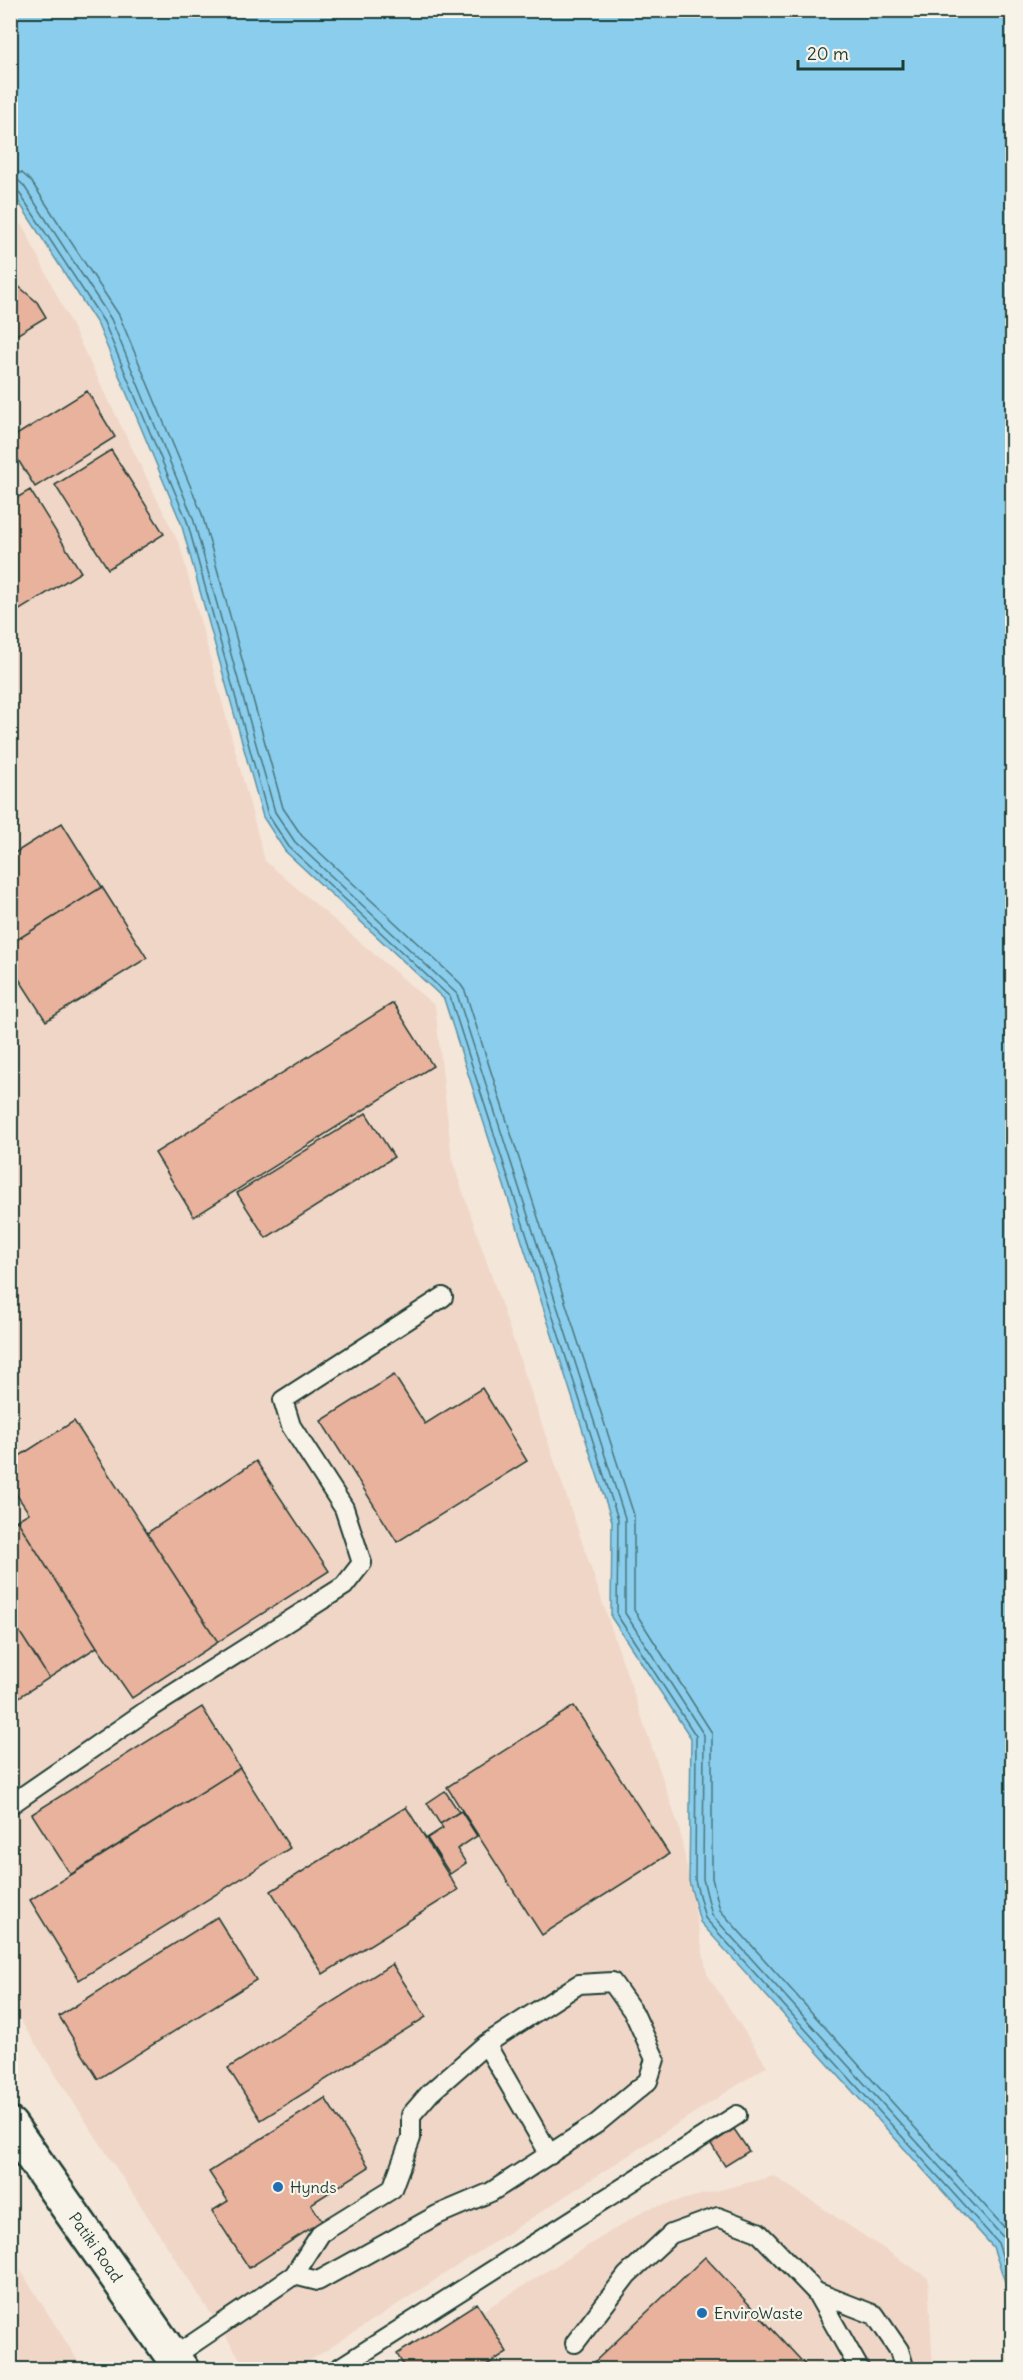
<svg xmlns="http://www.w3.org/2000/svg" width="1023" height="2380" font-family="Delius,sans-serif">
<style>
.built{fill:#f0d6c7}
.water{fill:#8bcdec;stroke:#6093a2;stroke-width:1.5}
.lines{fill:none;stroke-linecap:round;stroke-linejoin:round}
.shore{stroke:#4a777e;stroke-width:1.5}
.building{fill:#e8b29d;stroke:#1f3d34;stroke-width:1.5}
.service-casing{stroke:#1f3d34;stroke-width:22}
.secondary-casing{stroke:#1f3d34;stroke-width:38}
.service{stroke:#f7f3e8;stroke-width:18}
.secondary{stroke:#f7f3e8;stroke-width:33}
.poi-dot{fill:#1f6fb2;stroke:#f7f3e8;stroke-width:2}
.labels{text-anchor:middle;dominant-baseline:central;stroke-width:4.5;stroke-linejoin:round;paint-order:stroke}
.poi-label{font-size:16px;fill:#1f3d34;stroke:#f7f3e8;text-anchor:start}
.street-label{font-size:16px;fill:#1f3d34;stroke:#f7f3e8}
</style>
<rect width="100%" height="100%" fill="#f4e6d9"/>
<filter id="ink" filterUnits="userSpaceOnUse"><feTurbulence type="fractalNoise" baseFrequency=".0167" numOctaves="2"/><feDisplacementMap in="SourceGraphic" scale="12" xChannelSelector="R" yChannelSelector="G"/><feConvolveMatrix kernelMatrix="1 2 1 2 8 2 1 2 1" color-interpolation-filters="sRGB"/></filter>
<g filter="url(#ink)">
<path class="built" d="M10 218 23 226 180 546 265 861 435 1006 452 1160 679 1827 707 1974 767 2066 297 2369H251L241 2360 11 2006Z
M774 2176 928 2278 933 2369 388 2370 647 2209Z
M10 2255H11L83 2369H11Z"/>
<path class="water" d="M11 10 1012 11V2302L993 2247 700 1922 689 1881 691 1738 611 1617 612 1521 444 999 285 851 263 817 181 523 98 325 11 190Z"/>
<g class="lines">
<path class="shore" d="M10 171 22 173 31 181 119 315 202 514 283 808 302 836 459 982 465 991 634 1515V1610L712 1733V1878L720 1910 1012 2236
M10 180 19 181 24 186 111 319 193 518 275 812 295 842 457 994 625 1518V1613L704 1735 703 1879 712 1915 1003 2237 1012 2261
M10 188 18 191 104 322 187 521 268 815 289 847 450 997 618 1519 617 1615 696 1736 695 1880 705 1918 998 2243 1012 2284"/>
</g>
<path class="building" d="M10 279 37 302 46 317 10 339Z
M87 391 115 437 35 487 10 447V439Z
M111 450 164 534 108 569 55 485Z
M30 490 81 572 10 616V502Z
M62 823 102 887 10 944V856Z
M102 887 147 958 46 1021 10 965V944Z
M393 1003 433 1066 194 1217 155 1153Z
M366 1113 394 1157 266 1238 237 1193Z
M394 1375 425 1424 482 1388 527 1461 397 1542 321 1421Z
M74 1421 218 1642 132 1698 97 1647 17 1520 29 1513 10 1485V1462Z
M256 1461 329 1571 218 1642 147 1533Z
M17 1520 97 1647 49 1678 10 1617V1524Z
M10 1617 49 1678 10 1703Z
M574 1706 669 1854 542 1935 447 1787Z
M202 1707 240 1768 71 1875 32 1814Z
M240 1768 290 1848 79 1980 30 1900Z
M445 1791 459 1812 440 1824 427 1803Z
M406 1807 458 1890 323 1974 271 1891Z
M461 1811 477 1836 457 1849 466 1863 450 1874 427 1838 443 1828 440 1824Z
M217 1917 256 1980 98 2079 59 2016Z
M392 1964 426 2017 261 2120 228 2068Z
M325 2098 369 2167 311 2204 322 2221 249 2268 212 2211 228 2201 209 2172Z
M734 2129 749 2151 725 2166 711 2144Z
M705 2257 810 2370H586Z
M477 2303 507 2352 479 2370H406L397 2354Z"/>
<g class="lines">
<defs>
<path id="service" d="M10 1805 146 1711 344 1586 362 1563 344 1508 291 1426 283 1400 443 1297
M486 2044 550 2155
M816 2292 875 2315 899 2350 905 2370
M575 2343 627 2275 671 2234 718 2217 758 2232 816 2292 860 2370
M173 2357 294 2275 321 2233 392 2189 411 2138V2115L430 2093 486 2044 579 1984 612 1982 634 2013 655 2059 648 2081 596 2124 491 2192 437 2215 318 2281 294 2275
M336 2370 737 2115"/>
<path id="secondary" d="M10 2125 182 2370"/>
</defs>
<use href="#service" class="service-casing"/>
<use href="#secondary" class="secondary-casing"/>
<use href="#service" class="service"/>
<use href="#secondary" class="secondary"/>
</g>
</g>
<g class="poi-dot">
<circle cx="278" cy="2187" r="6"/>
<circle cx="702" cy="2313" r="6"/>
</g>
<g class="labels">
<g class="poi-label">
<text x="290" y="2187">Hynds</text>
<text x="714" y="2313">EnviroWaste</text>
</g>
<g class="street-label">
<text transform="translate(96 2247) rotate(55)">Patiki Road</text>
</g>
</g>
<rect width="1023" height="2380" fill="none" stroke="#f7f3e8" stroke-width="36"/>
<rect x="18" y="18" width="987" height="2344" fill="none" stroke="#1f3d34" stroke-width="2" filter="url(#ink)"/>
<path d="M798 60v9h105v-9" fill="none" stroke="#1f3d34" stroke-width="3"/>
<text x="807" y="60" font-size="18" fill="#1f3d34" stroke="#f7f3e8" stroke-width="4.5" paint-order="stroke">20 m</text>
</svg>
